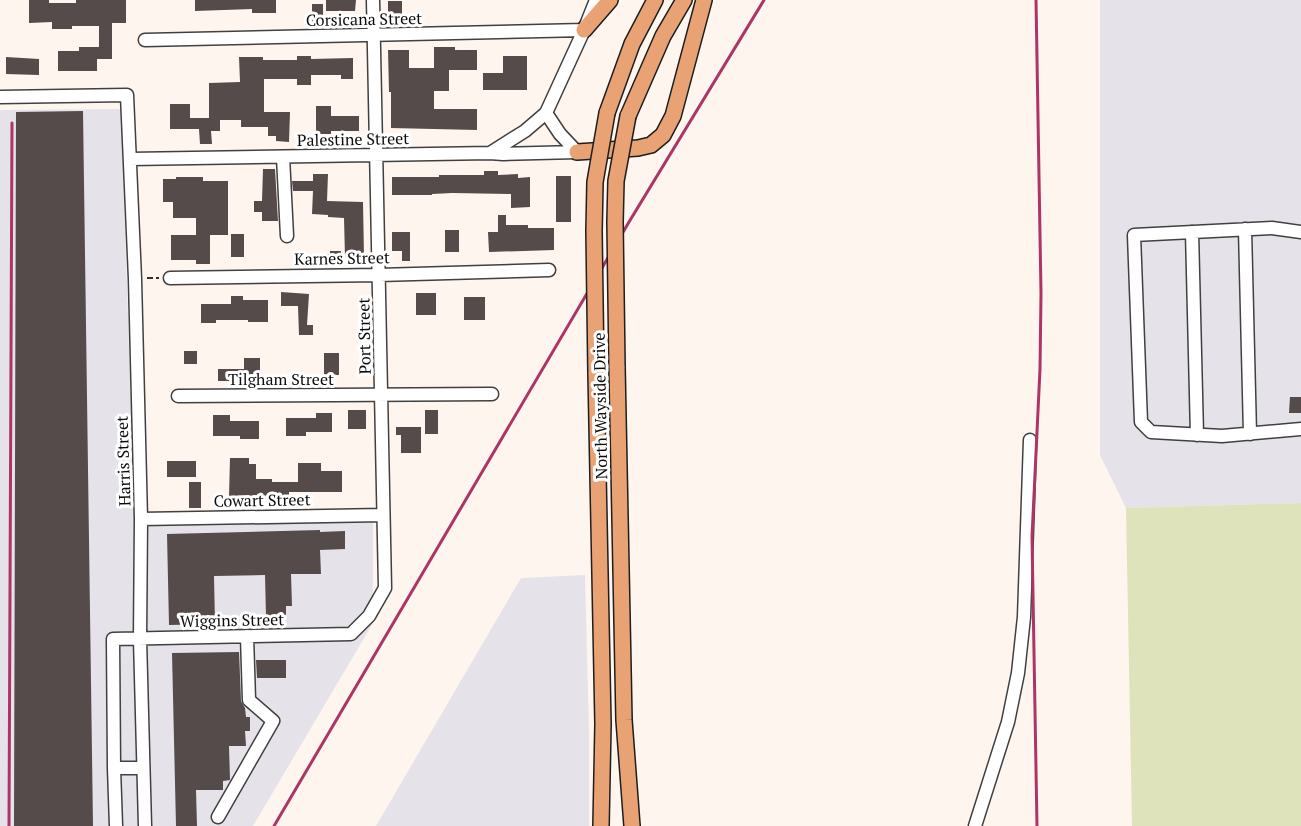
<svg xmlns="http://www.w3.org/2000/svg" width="1301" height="826" font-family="'PT Serif',serif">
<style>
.industrial{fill:#e6e2ea}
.green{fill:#dee3bc}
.building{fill:#544b4a}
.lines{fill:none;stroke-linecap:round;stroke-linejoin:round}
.minor-casing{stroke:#404040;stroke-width:15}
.major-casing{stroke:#1e1e1e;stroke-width:18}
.path{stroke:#2f2f2f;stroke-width:2;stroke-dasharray:6 3;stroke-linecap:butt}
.minor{stroke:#fff;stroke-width:12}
.major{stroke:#e8a273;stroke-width:15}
.rail{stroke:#ac3565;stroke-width:3}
.major-bridge-casing{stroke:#1e1e1e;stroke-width:18;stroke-linecap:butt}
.major-bridge{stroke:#e8a273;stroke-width:15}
.labels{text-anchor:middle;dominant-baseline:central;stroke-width:6;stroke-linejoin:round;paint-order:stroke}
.street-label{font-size:16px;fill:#0d0d0d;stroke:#fff}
</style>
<rect width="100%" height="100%" fill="#fdf5ee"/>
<path class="industrial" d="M1100 0H1301V503L1126 508 1100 455Z
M121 109 135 525 373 522V623L253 826H0V110Z
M585 575 589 735V826H376L521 578Z"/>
<path class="green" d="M1301 503V826H1132L1126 508Z"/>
<path class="building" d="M29 0H49V3H76V0H126V23H112V59H97V71H58V51H79V47H99V26H72V29H52V22L29 23Z
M195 0H276V13H252V9L195 11Z
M326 0H356L355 11H326Z
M388 1H402V14H388Z
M312 4H323V22H312Z
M434 47H455V50H477V70H449V91H434V109H477V130L391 128V92H389L388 50H409V68H434Z
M297 56H311V59L353 58V79H341V75H311V85H297V79H264V112H290L289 142 276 141V136H268V127H241V120H220V131H211L212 144H200L199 129H170V104H190V118H209V83L240 82 239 57H263V60H297Z
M503 56H527V90H483V73H503Z
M6 57 39 59V75L6 74Z
M316 106H331V116H359V131H331V134H316Z
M83 111 93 826H14L16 112Z
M263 169H275L278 221H262V212H254V201H262Z
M484 171H498V175L518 174V178L530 177V207L511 208V194L452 193 432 194V195H392V177H439V175H484Z
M313 174H328L327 201 363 202 364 257H345L344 218 328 217V215L312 214 313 191H293L292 181H313Z
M556 176H571V222H556Z
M176 177H203V181H228V235H210V264H196V260H171V235H196V218H173V202H163V179H176Z
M498 215H506V225H528V228H554V250L489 252 488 232H498Z
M445 230H459V252H445Z
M392 232H410V261H402V251H392Z
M231 234H244V257H231Z
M330 251H341V263H317V265H304V254H330Z
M281 292 309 294 307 325H313V335H299L298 306H281Z
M416 293H436V315H416Z
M231 296H243V300H268V322H248V320H216V323H201V304H231Z
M464 297H485V320H464Z
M184 351H197V364H184Z
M324 353H339V375H324Z
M244 358H260V377H231V381H218V369H244Z
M1290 397H1301V413H1289Z
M348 410H366V429H348Z
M425 410H438V434H425Z
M316 413H332V432H306V436H286V418H316Z
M213 415H230V421H259V439H240V436H213Z
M396 427H421V453H401V435H396Z
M230 458H249V464H256V479H272V482H298V463H321V471H342V492H289V500H275V498L258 497H229Z
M167 461H196V477H167Z
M189 482H201V508H189Z
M320 530V532L345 531V549L320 550 321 574H291L292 606H286V615L266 616 265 575 214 576 215 624 169 625 167 534Z
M239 652 241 701 245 708 246 717H250V731H245L246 746H229L230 780 223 781V790H196L197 826H176L172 653Z
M256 660H286V678H257Z"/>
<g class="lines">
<defs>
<path id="minor" d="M145 40 584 30
M0 97 127 95 135 279 141 519 140 639 145 826
M546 113 560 134 577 152
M490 153 525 131 546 113 584 30 596 0
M283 157 287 236
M130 159 490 153 503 154 577 152
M1245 229 1250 434
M1192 232 1197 435
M1301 232 1272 228 1134 235 1141 422 1151 432 1222 436 1301 429
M170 278 379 275 549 270
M178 396 492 394
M141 519 383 515
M114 768 116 826
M143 768H114L113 639 351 634 369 616 385 588 373 0
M218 817 273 721 249 700 247 636
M975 826 1008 722 1018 673 1024 617 1030 440"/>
<path id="major" d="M584 30 610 0
M607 113 632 44 655 0
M628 116 663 36 684 0
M577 152 638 148 651 145 663 135 673 116 704 0
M617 366 624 720 632 826
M596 373 603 724 601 826"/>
</defs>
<use href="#minor" class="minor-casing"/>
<use href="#major" class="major-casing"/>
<path class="path" d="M147 278H159"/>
<use href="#minor" class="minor"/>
<use href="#major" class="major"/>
<path class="rail" d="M1036 0 1041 293 1040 369 1032 537 1037 826
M9 826 12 123
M274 826 629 222 764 0"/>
<defs>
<path id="major-bridge" d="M617 366 615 222 616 181 628 116
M596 373 594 231 595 182 607 113"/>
</defs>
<use href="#major-bridge" class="major-bridge-casing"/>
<use href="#major-bridge" class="major-bridge"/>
</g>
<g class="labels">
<g class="street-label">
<text transform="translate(364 19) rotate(-1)">Corsicana Street</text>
<text transform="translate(353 139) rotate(-1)">Palestine Street</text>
<text transform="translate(342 258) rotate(-1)">Karnes Street</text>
<text transform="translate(364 336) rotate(-91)">Port Street</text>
<text x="281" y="379">Tilgham Street</text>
<text transform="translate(600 406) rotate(-91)">North Wayside Drive</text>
<text transform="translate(123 461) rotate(-92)">Harris Street</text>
<text transform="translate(262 500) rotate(-1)">Cowart Street</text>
<text transform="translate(232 620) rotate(-1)">Wiggins Street</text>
</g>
</g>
</svg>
